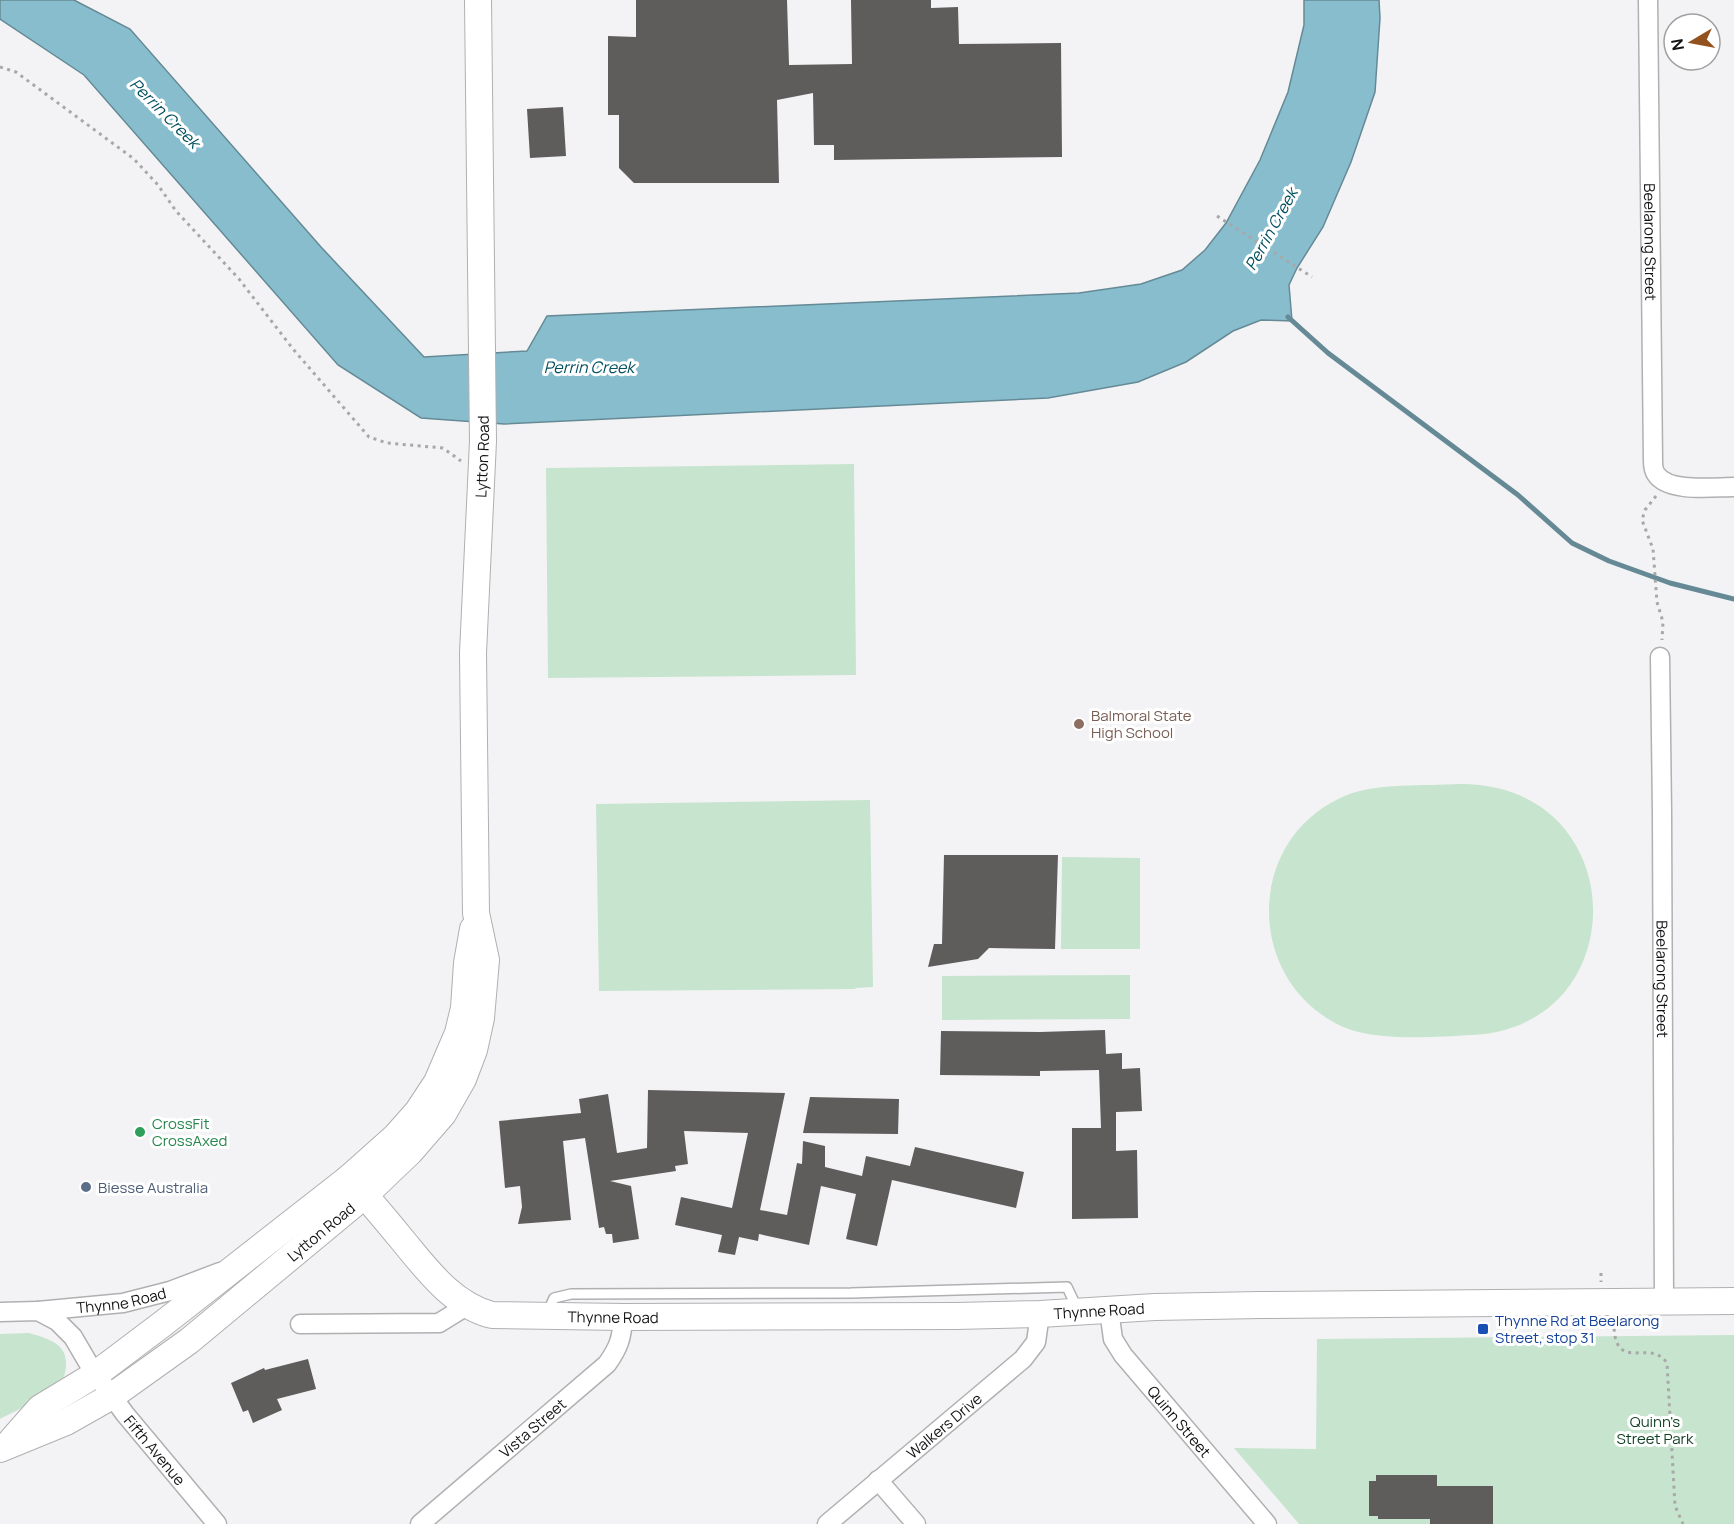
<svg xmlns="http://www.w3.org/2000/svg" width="1734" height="1524" font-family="Manrope,sans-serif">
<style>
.green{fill:#c7e4ce}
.water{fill:#88bdce;stroke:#658a96;stroke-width:1.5}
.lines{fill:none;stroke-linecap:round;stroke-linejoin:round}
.stream{stroke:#658a96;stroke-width:5}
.building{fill:#5e5d5c}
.lane-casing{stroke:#b0b0b2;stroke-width:12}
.street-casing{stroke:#b0b0b2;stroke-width:21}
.secondary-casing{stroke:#b0b0b2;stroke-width:28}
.path{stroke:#a8a8a9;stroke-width:3;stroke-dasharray:3 4.5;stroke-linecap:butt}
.lane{stroke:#fff;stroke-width:9}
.street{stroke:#fff;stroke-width:18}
.secondary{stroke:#fff;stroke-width:26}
.education-dot{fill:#8d6e63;stroke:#fff;stroke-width:2}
.leisure-dot{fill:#2e9e5b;stroke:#fff;stroke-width:2}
.service-dot{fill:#5c6f8a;stroke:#fff;stroke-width:2}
.transit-dot{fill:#1a4fb4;stroke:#fff;stroke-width:2}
.labels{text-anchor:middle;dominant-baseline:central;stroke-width:6;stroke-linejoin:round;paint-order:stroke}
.street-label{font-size:15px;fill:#121212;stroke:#fff}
.education-label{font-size:15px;fill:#785e54;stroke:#fff;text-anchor:start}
.leisure-label{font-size:15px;fill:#27864d;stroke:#fff;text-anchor:start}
.service-label{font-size:15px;fill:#4e5e75;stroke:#fff;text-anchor:start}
.transit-label{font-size:15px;fill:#164399;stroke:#fff;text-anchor:start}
.park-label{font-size:15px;fill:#103f22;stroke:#fff}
.water-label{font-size:16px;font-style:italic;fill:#004e5f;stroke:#fff}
</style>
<rect width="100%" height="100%" fill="#f3f3f5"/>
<path class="green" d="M854 464 856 675 548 678 546 468Z
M1459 784C1633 782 1638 1027 1472 1035 1434 1037 1375 1042 1341 1026 1243 979 1245 836 1347 795 1376 783 1426 786 1459 784Z
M870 800 873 987 856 988 855 989 599 991 596 804Z
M1062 857 1140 858V949H1061Z
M1130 975V1019L942 1020V976Z
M29 1333C45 1338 66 1342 66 1363 66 1370 65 1376 61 1382 51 1396 16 1410 0 1419V1334Z
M1734 1335V1524H1299L1234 1448 1316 1449 1317 1339Z"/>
<path class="water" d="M0 0H74L130 29 321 247 424 357 527 351 547 316 1079 293 1141 284 1182 270 1205 250 1226 223 1260 160 1288 92 1304 25V0H1379L1380 18 1375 92 1351 162 1323 227 1297 268 1289 285 1292 321 1261 320 1233 331 1186 362 1138 382 1048 398 504 424 421 418 338 365 84 75 0 19Z"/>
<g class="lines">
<path class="stream" d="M1288 317 1328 353 1518 495 1572 543 1609 561 1670 583 1734 599"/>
</g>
<path class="building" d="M636 0H787L789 65 852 64 851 0H931V8L958 7 959 44 1061 43 1062 157 834 160V145H814L813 93 777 100 779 183H634L619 168V115H608V36L636 37Z
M563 107 566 156 530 158 527 109Z
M944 855H1058L1055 949 989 948 978 959 928 967 934 944H942Z
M1105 1030 1106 1054 1122 1053V1069L1140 1068 1142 1111 1116 1112V1151L1137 1150 1138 1218 1072 1219V1128H1101L1099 1070 1040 1071V1076L940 1075 941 1031 1040 1032Z
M648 1090 785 1093 760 1210 787 1215 797 1163 802 1164 803 1141 825 1146V1167L862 1176 866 1156 910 1166 915 1147 1024 1172 1016 1208 892 1180 877 1246 846 1239 856 1194 821 1186 809 1245 759 1234 758 1241 739 1237 735 1255 718 1252 722 1235 675 1225 681 1197 732 1208 748 1133 684 1131 688 1164 675 1166 676 1171 610 1181 631 1186 639 1239 613 1243 612 1234H606L604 1227 599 1228 585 1138 563 1141 571 1220 518 1224 522 1207 520 1186 505 1188 499 1121 581 1113 579 1099 608 1094 617 1153 647 1148Z
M810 1097 899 1099 898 1134 803 1133Z
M308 1359 316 1389 277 1399 282 1410 253 1423 248 1410 243 1412 231 1383 264 1368 265 1370Z
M1376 1475H1437V1486H1493V1524H1430V1519H1378V1516H1369V1481H1376Z"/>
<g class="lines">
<defs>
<path id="lane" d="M547 1314 554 1298 571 1294 851 1293 1067 1287 1078 1310"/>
<g id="street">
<path id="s1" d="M1648 0 1653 461C1653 465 1654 471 1656 474 1668 493 1714 487 1734 487"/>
<path id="s2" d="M1660 657 1662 813 1664 1302"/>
<path id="s3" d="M1109 1310 1113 1339 1123 1355 1267 1524"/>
<path id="s4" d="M38 1311 123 1303 170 1291 220 1272"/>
<path id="s5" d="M0 1312 38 1311 57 1321 73 1337 90 1366 125 1414 217 1524"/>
<path d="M300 1324 439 1323 468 1305"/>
<path d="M878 1480 916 1524"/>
<path id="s6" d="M420 1524 607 1364C619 1347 622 1338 623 1317"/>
<path id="s7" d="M827 1524 1023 1359 1036 1342 1040 1314"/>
</g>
<g id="secondary">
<path id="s8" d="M349 1178C368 1198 386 1220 404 1242 428 1271 453 1305 492 1315L623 1317 956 1316 1040 1314 1155 1307 1260 1305 1734 1301"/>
<path d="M11 1441 40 1408 96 1374 165 1322 349 1178 395 1137 418 1111 437 1082 458 1033 464 1008 467 963 473 929"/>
<path id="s9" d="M0 1449 66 1422 112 1396 189 1341 365 1195 410 1152 443 1114 463 1079 474 1050 481 1018 486 960 476 913 473 653 483 441 478 0"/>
</g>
</defs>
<use href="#lane" class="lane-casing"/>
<use href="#street" class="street-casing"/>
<use href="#secondary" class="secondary-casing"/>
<path class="path" d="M0 67 16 72 134 159 158 185 176 211 239 279 293 349 369 437 387 443 443 448 461 461
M1217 216 1312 277
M1656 496 1645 510 1642 520 1653 549 1657 602 1663 622 1662 640
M1601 1273V1282
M1614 1321C1613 1376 1650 1337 1667 1363L1675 1506 1683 1524"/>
<use href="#lane" class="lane"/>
<use href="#street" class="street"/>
<use href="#secondary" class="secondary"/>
</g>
<circle class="education-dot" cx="1079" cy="724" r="6"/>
<circle class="leisure-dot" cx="140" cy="1132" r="6"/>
<circle class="service-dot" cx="86" cy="1187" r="6"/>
<rect class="transit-dot" x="1477" y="1323" width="12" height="12" rx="3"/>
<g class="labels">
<g class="street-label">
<text stroke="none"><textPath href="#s1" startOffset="242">Beelarong Street</textPath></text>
<text stroke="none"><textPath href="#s9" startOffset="1227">Lytton Road</textPath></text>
<text stroke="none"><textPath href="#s2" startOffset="322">Beelarong Street</textPath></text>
<text stroke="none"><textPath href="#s9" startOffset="390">Lytton Road</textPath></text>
<text stroke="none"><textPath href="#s4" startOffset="84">Thynne Road</textPath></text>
<text stroke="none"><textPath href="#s8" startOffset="808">Thynne Road</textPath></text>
<text stroke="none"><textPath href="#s8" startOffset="322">Thynne Road</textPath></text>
<text stroke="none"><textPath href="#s3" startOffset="135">Quinn Street</textPath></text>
<text stroke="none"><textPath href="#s7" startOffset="153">Walkers Drive</textPath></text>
<text stroke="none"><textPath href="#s6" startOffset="148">Vista Street</textPath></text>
<text stroke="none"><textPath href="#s5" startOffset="222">Fifth Avenue</textPath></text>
</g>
<g class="education-label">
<text x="1091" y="715">Balmoral State<tspan x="1091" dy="17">High School</tspan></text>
</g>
<g class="leisure-label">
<text x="152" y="1123">CrossFit<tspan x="152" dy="17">CrossAxed</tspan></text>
</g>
<g class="service-label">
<text x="98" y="1187">Biesse Australia</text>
</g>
<g class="transit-label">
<text x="1495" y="1320">Thynne Rd at Beelarong<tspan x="1495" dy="17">Street, stop 31</tspan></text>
</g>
<g class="park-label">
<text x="1655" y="1421">Quinn's<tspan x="1655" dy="17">Street Park</tspan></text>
</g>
<g class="water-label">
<text transform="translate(165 113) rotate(45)">Perrin Creek</text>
<text transform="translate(1271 229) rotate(-61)">Perrin Creek</text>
<text x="589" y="367">Perrin Creek</text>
</g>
</g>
<g transform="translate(1692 42) rotate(260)"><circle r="28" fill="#ffffff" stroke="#a0a0a0" stroke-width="1.5"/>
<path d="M0-4.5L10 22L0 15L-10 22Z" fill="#93521d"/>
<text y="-9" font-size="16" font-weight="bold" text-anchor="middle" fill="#121212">N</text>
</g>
</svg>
